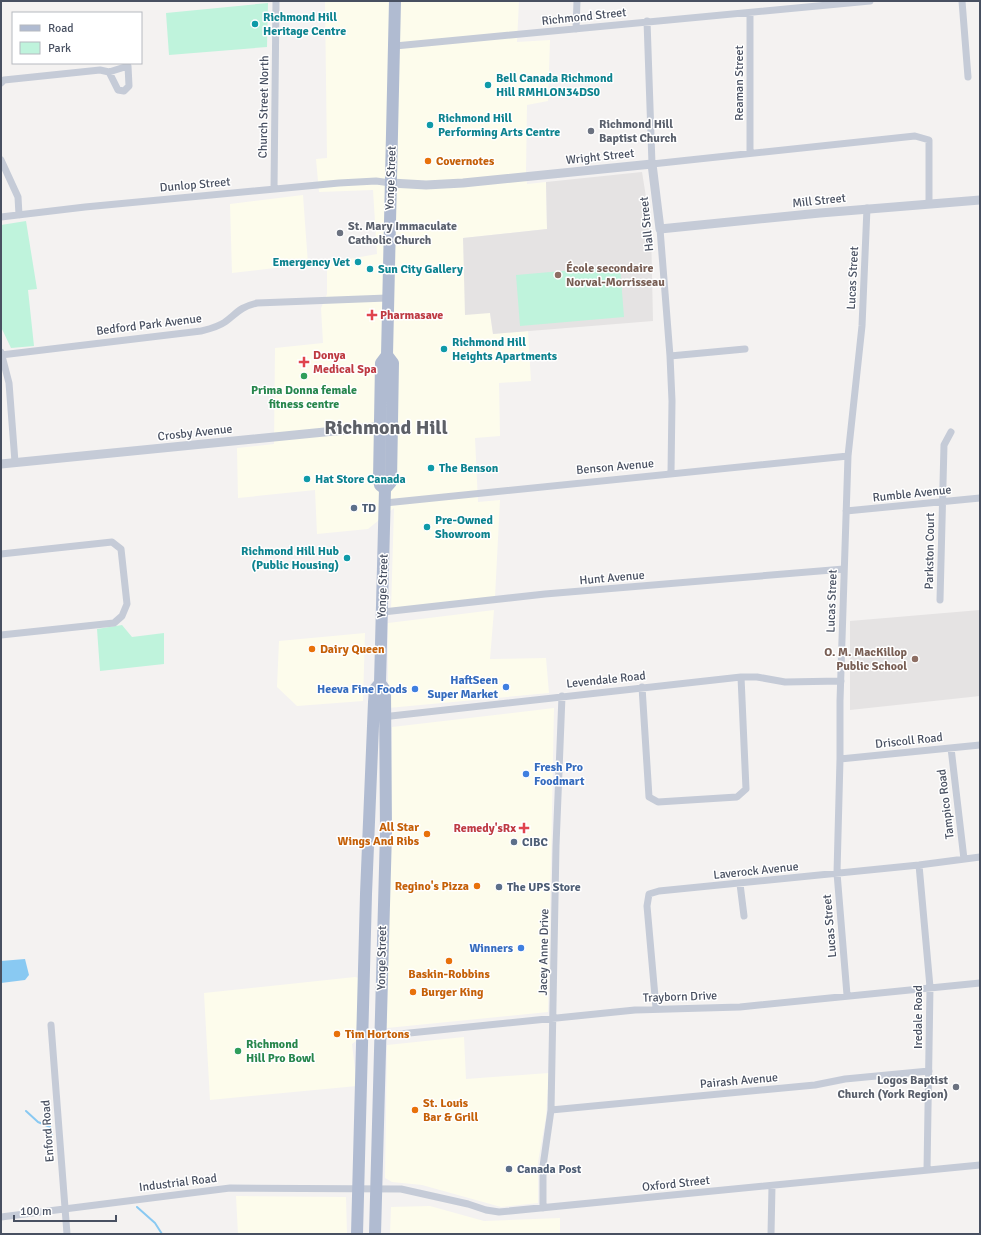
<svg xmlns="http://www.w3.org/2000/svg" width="981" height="1235" font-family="Signika,sans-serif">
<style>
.commercial{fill:#fdfcec}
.education{fill:#e5e3e3}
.green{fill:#bff3dc}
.water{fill:#89c9f2}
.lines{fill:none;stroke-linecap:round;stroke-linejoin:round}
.stream{stroke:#89c9f2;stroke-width:2}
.minor{stroke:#c5cbd7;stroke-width:7}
.tertiary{stroke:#c5cbd7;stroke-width:9}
.primary{stroke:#b0bbd1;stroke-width:12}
.culture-dot{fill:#0f9aa8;stroke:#fff;stroke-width:1.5}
.worship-dot{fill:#6b7280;stroke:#fff;stroke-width:1.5}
.food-dot{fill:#e8710a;stroke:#fff;stroke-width:1.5}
.education-dot{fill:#8d6e63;stroke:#fff;stroke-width:1.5}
.health-dot{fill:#e0444e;stroke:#fff;stroke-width:1.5}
.leisure-dot{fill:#2e9e5b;stroke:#fff;stroke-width:1.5}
.service-dot{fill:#5c6f8a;stroke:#fff;stroke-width:1.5}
.shop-dot{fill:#3f7fe0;stroke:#fff;stroke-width:1.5}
.labels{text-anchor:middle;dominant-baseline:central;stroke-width:3;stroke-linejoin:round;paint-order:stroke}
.culture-label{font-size:12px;font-weight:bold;fill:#0d838f;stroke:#fff;text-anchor:start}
.street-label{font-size:12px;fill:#485061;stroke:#fff}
.worship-label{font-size:12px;font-weight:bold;fill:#5b616d;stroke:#fff;text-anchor:start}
.food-label{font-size:12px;font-weight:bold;fill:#c56008;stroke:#fff;text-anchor:start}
.education-label{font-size:12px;font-weight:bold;fill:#785e54;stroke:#fff;text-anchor:start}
.health-label{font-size:12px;font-weight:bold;fill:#be3a42;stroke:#fff;text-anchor:start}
.leisure-label{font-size:12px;font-weight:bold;fill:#27864d;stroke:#fff}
.service-label{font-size:12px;font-weight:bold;fill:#4e5e75;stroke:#fff;text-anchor:start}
.shop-label{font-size:12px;font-weight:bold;fill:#366cbe;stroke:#fff;text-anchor:end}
.town-label{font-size:20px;font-weight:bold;fill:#5d6067;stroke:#fff}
</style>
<rect width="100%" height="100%" fill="#f4f2f1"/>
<path class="commercial" d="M325 1H519L517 42 550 40 548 101 527 105 526 172 527 184 546 182 547 229 463 238 490 313 493 334 528 331 531 381 499 383 500 436 475 438 478 502 500 500 495 597 391 610 394 508 368 529 317 534 315 490 238 498 237 448 274 444 275 348 323 343 321 308 327 294V263L377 254 373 190 319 192 316 159 327 158Z
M303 195 308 264 232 273 230 204Z
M494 610 490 659 546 658 549 693 388 708V623Z
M365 633 363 701 297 706 277 687 279 641Z
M554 708 548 1012 387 1028 392 727Z
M355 977 359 978 356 1041 352 1044 357 1086 210 1100 204 993Z
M464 1037 466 1079 549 1073 546 1117 538 1162V1203L501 1207 422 1185 392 1182 385 1178 387 1045Z
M236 1196 346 1197 347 1234H238Z
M430 1206 484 1221 560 1218V1234H390L391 1207Z"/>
<path class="education" d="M642 172 651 228 653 321 493 334 490 313 465 315 463 238 547 229 546 182Z
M980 610V696L850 710V621Z"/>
<path class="green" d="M268 3 267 47 169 55 166 13Z
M26 221 37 289 28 290 34 346 11 348 1 327V225Z
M620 266 624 317 520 326 516 275Z
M122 625 132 637 164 633V664L100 671 97 629Z"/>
<path class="water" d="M25 959 29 975 25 980 1 983V961Z"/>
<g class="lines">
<path class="stream" d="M26 1111 38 1122 50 1127 52 1137
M137 1207 155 1223 162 1234"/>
<path class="minor" d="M962 1 968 77
M750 13V153
M647 21 652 164 915 136 929 140V203
M576 29 577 1
M395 46 870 1
M1 83 4 80 100 70 109 72 128 66 129 86 124 91 118 90 109 72
M1 160 18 197 19 215
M274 189 276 1
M1 217 85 207 339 183 376 181 391 183
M660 229 670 356 672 401 671 473
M1 352 9 383 15 462
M1 355 201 331C209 329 218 327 225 322 237 313 240 307 257 303L387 298
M670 356 745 349
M385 503 848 456
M846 511 980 498
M1 554 112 542 121 549 127 604 122 616 114 623 1 635
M940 600 944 445 951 432
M383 612 545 594 844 569
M642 687 649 797 658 802 737 797 746 789 741 677
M382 717 741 677H757L785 682 841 681
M951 748 964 859
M840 759 980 745
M919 865 930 987 927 1170
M740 884 744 916
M847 995 837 873 840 759V701L848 456 862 326 867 208
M656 1008 647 906 649 894 659 891 919 865 980 857
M51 1025 67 1234
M380 1036 635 1010 740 1007 980 983
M551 1110 815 1085 845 1079 929 1071
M543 1208V1166L551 1110 556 846 562 696
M1 1217 230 1188 401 1189 468 1204 486 1210 499 1212 980 1165
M771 1234 772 1186"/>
<path class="tertiary" d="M391 183 426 185 463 183 652 164 660 229 820 213 980 200
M1 464 385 426"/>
<path class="primary" d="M385 489 380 485 379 479 381 363 387 355 395 1
M357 1234 366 894 374 702 375 689 380 683 385 489 391 482 393 363 387 355
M375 1234 386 832 385 690 380 683"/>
</g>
<g class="culture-dot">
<circle cx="255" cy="24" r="4"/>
<circle cx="488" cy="85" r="4"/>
<circle cx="430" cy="125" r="4"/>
<circle cx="358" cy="262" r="4"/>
<circle cx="370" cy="269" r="4"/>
<circle cx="444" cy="349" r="4"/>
<circle cx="431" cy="468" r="4"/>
<circle cx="307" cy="479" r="4"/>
<circle cx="427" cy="527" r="4"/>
<circle cx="347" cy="558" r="4"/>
</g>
<g class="worship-dot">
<circle cx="591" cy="131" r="4"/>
<circle cx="340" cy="233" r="4"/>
<circle cx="956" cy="1087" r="4"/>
</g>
<g class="food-dot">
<circle cx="428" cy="161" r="4"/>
<circle cx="312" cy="649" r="4"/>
<circle cx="427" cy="834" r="4"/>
<circle cx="477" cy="886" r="4"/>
<circle cx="449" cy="961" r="4"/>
<circle cx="413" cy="992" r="4"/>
<circle cx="337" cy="1034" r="4"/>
<circle cx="415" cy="1110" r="4"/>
</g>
<g class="education-dot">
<circle cx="558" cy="275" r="4"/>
<circle cx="915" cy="659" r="4"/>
</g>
<g class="health-dot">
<path d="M370 309h4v4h4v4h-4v4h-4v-4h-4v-4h4z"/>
<path d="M302 356h4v4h4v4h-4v4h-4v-4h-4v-4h4z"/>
<path d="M522 822h4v4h4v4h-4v4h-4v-4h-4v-4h4z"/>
</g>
<g class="leisure-dot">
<circle cx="304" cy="376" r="4"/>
<circle cx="238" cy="1051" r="4"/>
</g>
<g class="service-dot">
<circle cx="354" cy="508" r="4"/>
<circle cx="514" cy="842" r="4"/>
<circle cx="499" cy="887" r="4"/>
<circle cx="509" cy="1169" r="4"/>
</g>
<g class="shop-dot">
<circle cx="506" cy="687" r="4"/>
<circle cx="415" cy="689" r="4"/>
<circle cx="526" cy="774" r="4"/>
<circle cx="521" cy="948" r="4"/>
</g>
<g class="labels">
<g class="culture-label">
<text x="263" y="17">Richmond Hill<tspan x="263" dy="14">Heritage Centre</tspan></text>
<text x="496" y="78">Bell Canada Richmond<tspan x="496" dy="14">Hill RMHLON34DS0</tspan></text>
<text x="438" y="118">Richmond Hill<tspan x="438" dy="14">Performing Arts Centre</tspan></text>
<text x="350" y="262" text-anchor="end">Emergency Vet</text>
<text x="378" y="269">Sun City Gallery</text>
<text x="452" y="342">Richmond Hill<tspan x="452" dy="14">Heights Apartments</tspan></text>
<text x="439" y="468">The Benson</text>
<text x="315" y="479">Hat Store Canada</text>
<text x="435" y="520">Pre-Owned<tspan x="435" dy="14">Showroom</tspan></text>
<text x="339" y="551" text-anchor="end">Richmond Hill Hub<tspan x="339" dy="14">(Public Housing)</tspan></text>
</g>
<g class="street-label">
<text transform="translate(584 17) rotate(-6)">Richmond Street</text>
<text transform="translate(739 83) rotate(-90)">Reaman Street</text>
<text transform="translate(264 107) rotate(-89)">Church Street North</text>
<text transform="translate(600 157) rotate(-6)">Wright Street</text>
<text transform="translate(391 178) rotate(-88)">Yonge Street</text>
<text transform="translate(195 185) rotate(-5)">Dunlop Street</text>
<text transform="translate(819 201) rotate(-6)">Mill Street</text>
<text transform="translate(647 224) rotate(-96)">Hall Street</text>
<text transform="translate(853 278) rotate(-87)">Lucas Street</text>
<text transform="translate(149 325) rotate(-7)">Bedford Park Avenue</text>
<text transform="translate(195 433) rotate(-6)">Crosby Avenue</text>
<text transform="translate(615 467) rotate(-5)">Benson Avenue</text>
<text transform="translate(912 494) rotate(-6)">Rumble Avenue</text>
<text transform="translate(930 551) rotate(-89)">Parkston Court</text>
<text transform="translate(612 578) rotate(-5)">Hunt Avenue</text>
<text transform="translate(383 586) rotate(-88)">Yonge Street</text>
<text transform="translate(832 601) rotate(-88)">Lucas Street</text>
<text transform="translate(606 680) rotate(-6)">Levendale Road</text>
<text transform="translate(909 741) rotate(-6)">Driscoll Road</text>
<text transform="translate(946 804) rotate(-97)">Tampico Road</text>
<text transform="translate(756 871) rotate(-6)">Laverock Avenue</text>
<text transform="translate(830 926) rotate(-95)">Lucas Street</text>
<text transform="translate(544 952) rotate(-89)">Jacey Anne Drive</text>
<text transform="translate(382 958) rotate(-89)">Yonge Street</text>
<text transform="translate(680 997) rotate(-2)">Trayborn Drive</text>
<text transform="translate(918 1017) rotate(-90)">Iredale Road</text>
<text transform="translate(739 1081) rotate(-5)">Pairash Avenue</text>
<text transform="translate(48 1131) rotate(-94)">Enford Road</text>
<text transform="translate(178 1183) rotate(-7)">Industrial Road</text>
<text transform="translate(676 1184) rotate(-6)">Oxford Street</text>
</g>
<g class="worship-label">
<text x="599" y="124">Richmond Hill<tspan x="599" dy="14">Baptist Church</tspan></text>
<text x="348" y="226">St. Mary Immaculate<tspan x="348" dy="14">Catholic Church</tspan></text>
<text x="948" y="1080" text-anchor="end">Logos Baptist<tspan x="948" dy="14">Church (York Region)</tspan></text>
</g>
<g class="food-label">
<text x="436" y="161">Covernotes</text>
<text x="320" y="649">Dairy Queen</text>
<text x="419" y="827" text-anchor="end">All Star<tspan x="419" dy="14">Wings And Ribs</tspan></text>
<text x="469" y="886" text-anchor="end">Regino's Pizza</text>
<text x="449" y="974" text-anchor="middle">Baskin-Robbins</text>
<text x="421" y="992">Burger King</text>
<text x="345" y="1034">Tim Hortons</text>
<text x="423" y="1103">St. Louis<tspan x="423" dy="14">Bar &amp; Grill</tspan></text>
</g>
<g class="education-label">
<text x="566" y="268">École secondaire<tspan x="566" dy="14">Norval-Morrisseau</tspan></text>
<text x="907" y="652" text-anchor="end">O. M. MacKillop<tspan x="907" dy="14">Public School</tspan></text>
</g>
<g class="health-label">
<text x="380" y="315">Pharmasave</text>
<text x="313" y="355">Donya<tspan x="313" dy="14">Medical Spa</tspan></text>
<text x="516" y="828" text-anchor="end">Remedy'sRx</text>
</g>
<g class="leisure-label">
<text x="304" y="390">Prima Donna female<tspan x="304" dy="14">fitness centre</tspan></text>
<text x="246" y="1044" text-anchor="start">Richmond<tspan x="246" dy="14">Hill Pro Bowl</tspan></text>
</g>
<g class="service-label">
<text x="362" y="508">TD</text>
<text x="522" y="842">CIBC</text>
<text x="507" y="887">The UPS Store</text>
<text x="517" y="1169">Canada Post</text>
</g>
<g class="shop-label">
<text x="498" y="680">HaftSeen<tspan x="498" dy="14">Super Market</tspan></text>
<text x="407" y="689">Heeva Fine Foods</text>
<text x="534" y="767" text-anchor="start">Fresh Pro<tspan x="534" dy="14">Foodmart</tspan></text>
<text x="513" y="948">Winners</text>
</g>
<g class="town-label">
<text x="386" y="427">Richmond Hill</text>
</g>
</g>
<rect width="981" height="1235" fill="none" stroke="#485061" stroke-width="4"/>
<rect x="12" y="12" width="130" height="52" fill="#ffffff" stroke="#b6b9c0"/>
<rect x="20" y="25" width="20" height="6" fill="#b0bbd1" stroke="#b6b9c0"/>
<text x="48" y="32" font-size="12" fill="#485061">Road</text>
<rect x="20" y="42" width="20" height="12" fill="#bff3dc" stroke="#b6b9c0"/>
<text x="48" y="52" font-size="12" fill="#485061">Park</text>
<path d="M14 1215v6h102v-6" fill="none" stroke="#485061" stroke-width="2"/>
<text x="20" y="1215" font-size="12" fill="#485061" stroke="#ffffff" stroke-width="3" paint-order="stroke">100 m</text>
</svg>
